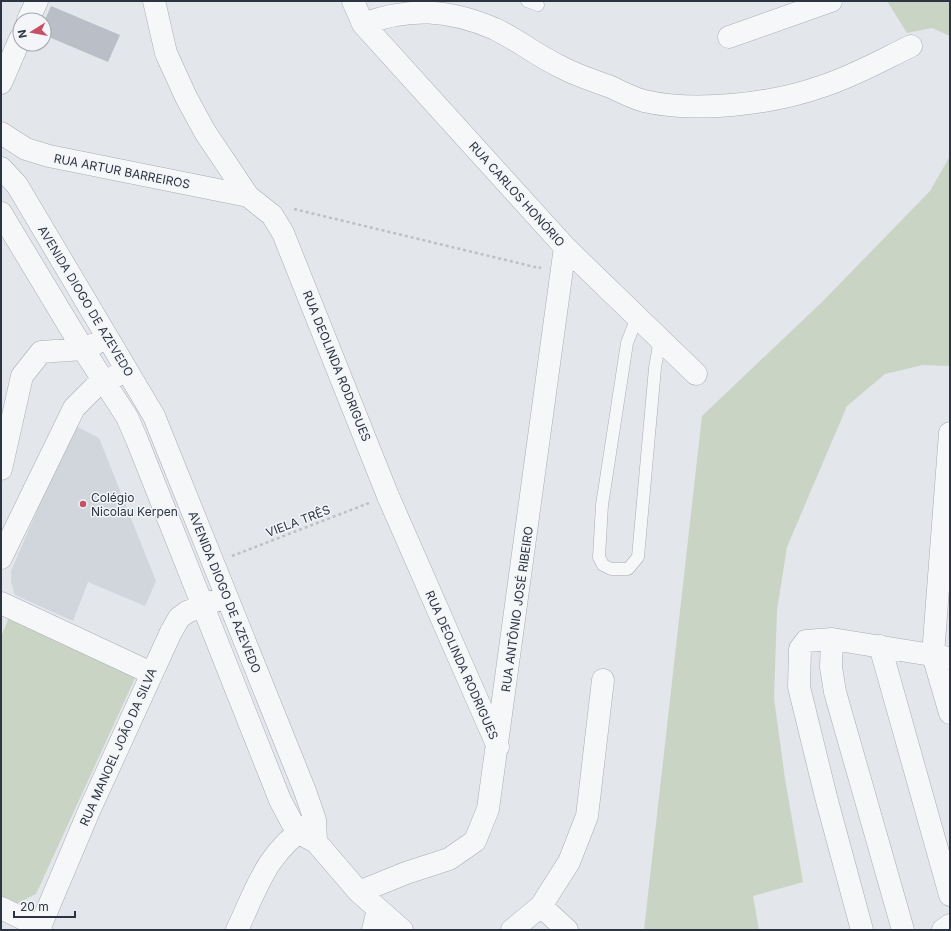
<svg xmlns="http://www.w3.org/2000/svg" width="951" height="931" font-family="Inter,sans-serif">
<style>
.built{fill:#d1d5dc}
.green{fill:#c9d4c5}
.building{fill:#babfc7}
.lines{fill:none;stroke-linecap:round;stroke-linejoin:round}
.lane-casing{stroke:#a8adb4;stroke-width:13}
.street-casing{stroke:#a8adb4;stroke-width:23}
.path{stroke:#bdc0c5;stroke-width:2.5;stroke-dasharray:3 3;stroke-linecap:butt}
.lane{stroke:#f6f7f9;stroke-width:12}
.street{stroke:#f6f7f9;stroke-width:22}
.poi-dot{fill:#c65165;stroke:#f3f5f8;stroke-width:1.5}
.labels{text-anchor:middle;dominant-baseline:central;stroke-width:3;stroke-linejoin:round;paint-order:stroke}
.street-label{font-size:12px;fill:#2c3441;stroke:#f3f5f8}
.poi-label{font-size:12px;fill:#2c3441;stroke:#f3f5f8;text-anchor:start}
</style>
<rect width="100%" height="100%" fill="#e3e6ea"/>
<path class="built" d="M74 425 99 438 156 581 145 606 88 582 73 621 15 595 11 582V571Z"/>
<path class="green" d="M887 1H950V36L932 28 907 33Z
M950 156V366L923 365 885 374 847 406 787 547 777 610 774 698 785 779 803 882 753 896 759 930H644L702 416 823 301 930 191Z
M9 617 136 676 36 894 14 905 1 899V637Z"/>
<path class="building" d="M51 6 120 35 108 62 44 35V22Z"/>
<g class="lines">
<defs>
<path id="lane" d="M527 1 538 5
M637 317 627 343 602 505 599 557 603 565 611 569H628L638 557 655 368 660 339"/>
<path id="street" d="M154 1 166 53 186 97 205 132 248 196 272 215 283 233 388 496 498 747
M353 1 363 24 565 247 696 374
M28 20 37 1
M363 24C410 7 449 9 495 29 518 40 539 57 563 68 578 76 595 81 611 87 621 92 633 98 644 101 696 113 773 104 823 86 854 76 882 60 911 46
M729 37 831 1
M1 83 20 39
M1 133 26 149 49 156 248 196
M1 168 17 185 154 416 305 791 315 820 316 842
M1 213 83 349 127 417 137 440 280 800 297 832 316 842 359 892 402 930
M950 433 933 655 950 713
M1 469 22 376 41 352 83 349 95 344
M1 558 74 408 94 388 116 376
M1 603 151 673
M832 639 806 641 800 649 799 687 826 797 862 930
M880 646 950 895
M359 892 406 873 449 859 475 841 488 809 565 247
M541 906 567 930
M1 908 40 927 41 930
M40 927 89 811 171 632 179 618 187 612 217 600
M237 930C258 885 266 854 309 824
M373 930 378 909
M512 930 541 906 569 862 587 816 603 680
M903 930 835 692 831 667 832 639 950 658
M943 930 950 925"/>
</defs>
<use href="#lane" class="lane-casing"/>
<use href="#street" class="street-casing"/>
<path class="path" d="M294 209 539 268 541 267
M232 556 369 503"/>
<use href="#lane" class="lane"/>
<use href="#street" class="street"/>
</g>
<circle class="poi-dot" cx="83" cy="504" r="4"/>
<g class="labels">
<g class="street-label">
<text transform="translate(122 171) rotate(11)">RUA ARTUR BARREIROS</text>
<text transform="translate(517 194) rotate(48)">RUA CARLOS HONÓRIO</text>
<text transform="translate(86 301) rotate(59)">AVENIDA DIOGO DE AZEVEDO</text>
<text transform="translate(337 366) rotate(68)">RUA DEOLINDA RODRIGUES</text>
<text transform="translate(298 521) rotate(-21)">VIELA TRÊS</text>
<text transform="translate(225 592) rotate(68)">AVENIDA DIOGO DE AZEVEDO</text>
<text transform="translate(517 609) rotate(-82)">RUA ANTÔNIO JOSÉ RIBEIRO</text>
<text transform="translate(462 665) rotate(66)">RUA DEOLINDA RODRIGUES</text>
<text transform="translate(118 747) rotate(-66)">RUA MANOEL JOÃO DA SILVA</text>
</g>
<g class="poi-label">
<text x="91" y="497">Colégio<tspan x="91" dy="14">Nicolau Kerpen</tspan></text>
</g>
</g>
<rect width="951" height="931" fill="none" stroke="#2c3441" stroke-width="4"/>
<g transform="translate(32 32) rotate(259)"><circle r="19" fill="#f3f5f8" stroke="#a3a8af"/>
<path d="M0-3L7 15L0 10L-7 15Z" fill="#c65165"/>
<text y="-6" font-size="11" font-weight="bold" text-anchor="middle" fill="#2c3441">N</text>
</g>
<path d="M14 911v6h61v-6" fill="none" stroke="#2c3441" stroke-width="2"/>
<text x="20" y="911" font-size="12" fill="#2c3441" stroke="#f3f5f8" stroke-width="3" paint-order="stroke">20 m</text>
</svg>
